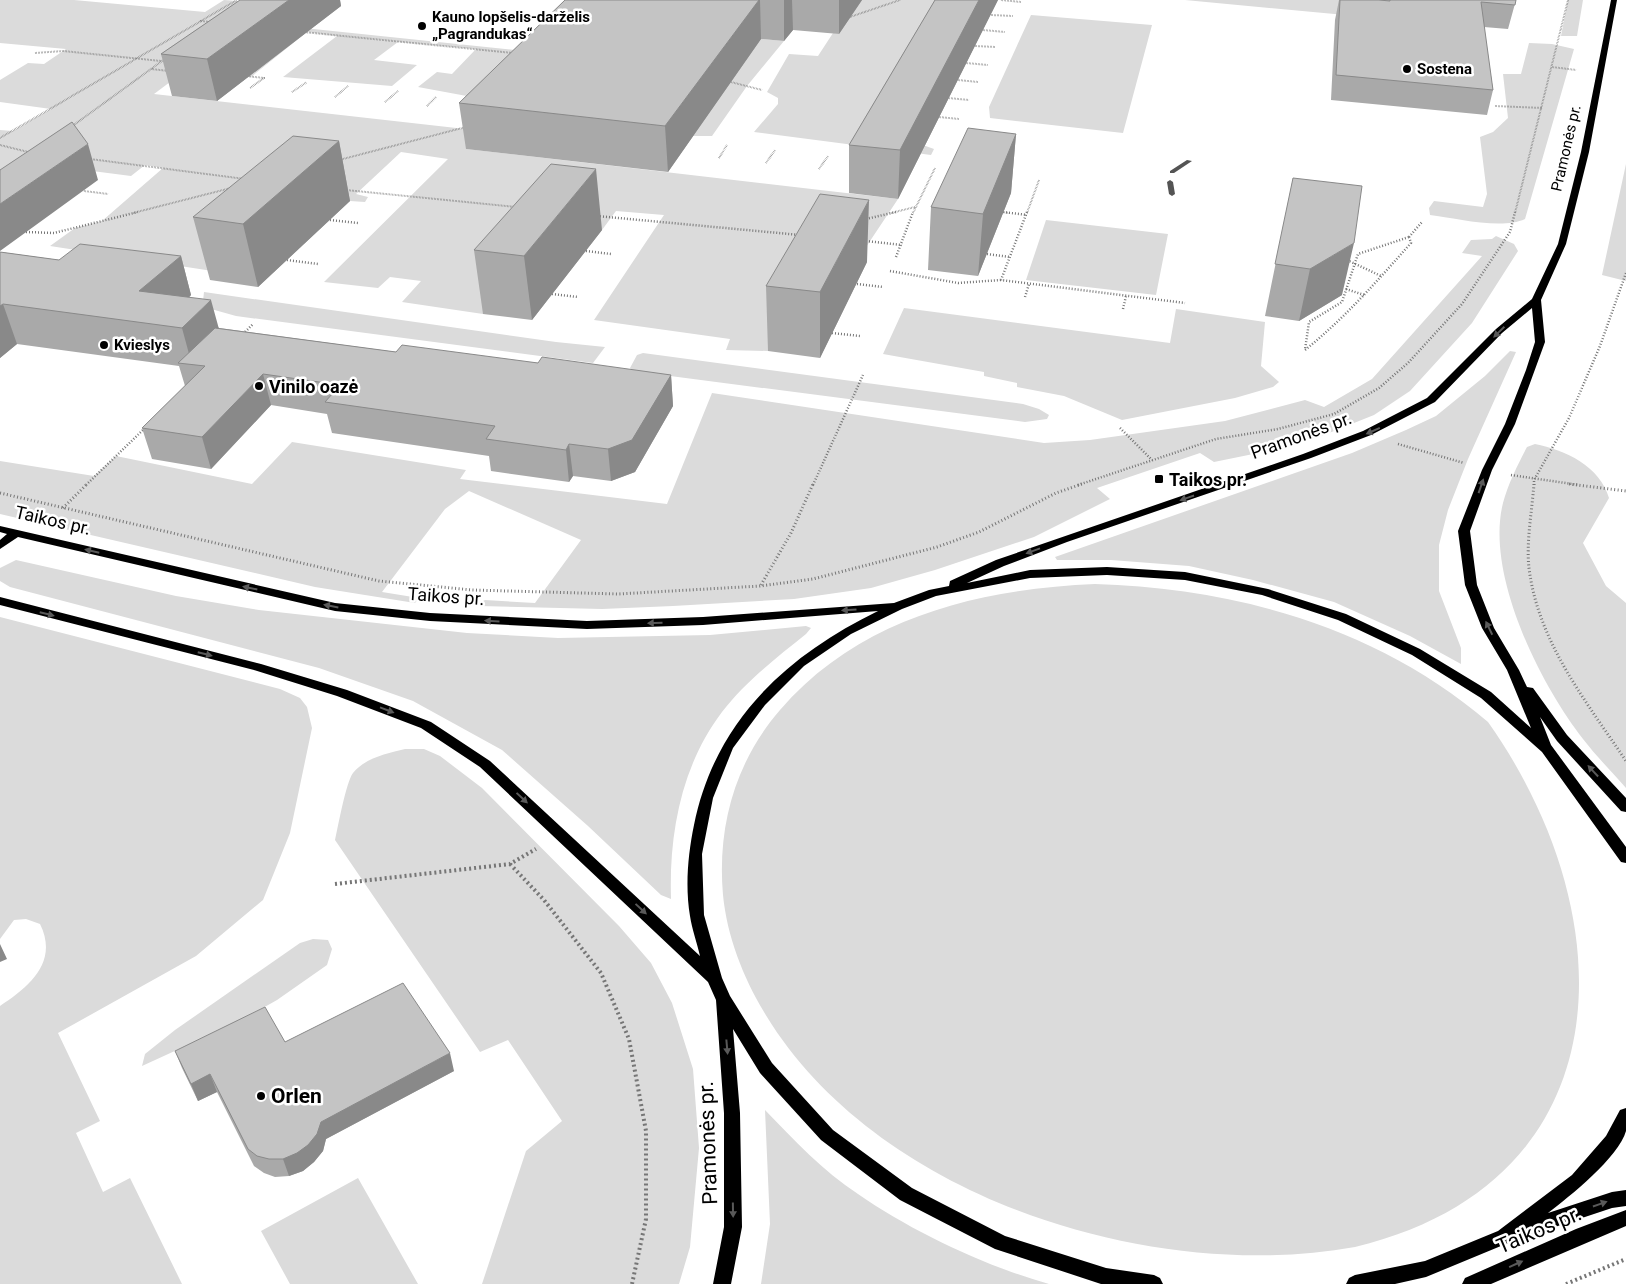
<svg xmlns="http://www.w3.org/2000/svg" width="1626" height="1284" font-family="Roboto,sans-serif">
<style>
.green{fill:#dbdbdb}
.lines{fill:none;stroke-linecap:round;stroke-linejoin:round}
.path-far3{stroke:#767676;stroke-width:2;stroke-dasharray:0.5 1;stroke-linecap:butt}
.path-far2{stroke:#767676;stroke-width:2.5;stroke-dasharray:1 2;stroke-linecap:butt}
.path-far1{stroke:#767676;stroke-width:3;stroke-dasharray:1 2.5;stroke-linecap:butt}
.path{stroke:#767676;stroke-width:4;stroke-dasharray:2 3;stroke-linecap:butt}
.service{fill:#545454;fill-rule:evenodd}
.primary{fill:#000;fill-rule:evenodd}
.wall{fill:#a9a9a9}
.shaded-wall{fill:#898989}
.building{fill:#c4c4c4;stroke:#898989}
.oneway{fill:#595959}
.poi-dot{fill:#000;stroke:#fff;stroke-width:2}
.labels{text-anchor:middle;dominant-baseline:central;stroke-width:5;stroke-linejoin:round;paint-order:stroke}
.far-poi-label{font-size:15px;font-weight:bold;fill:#000;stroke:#fff;text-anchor:start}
.far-street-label{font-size:15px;fill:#000;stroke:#fff}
.poi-label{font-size:18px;font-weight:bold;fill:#000;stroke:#fff;text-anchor:start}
.street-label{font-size:18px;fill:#000;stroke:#fff}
.near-poi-label{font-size:21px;font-weight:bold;fill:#000;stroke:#fff;text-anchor:start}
.near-street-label{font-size:21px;fill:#000;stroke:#fff}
</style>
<rect width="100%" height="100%" fill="#fff"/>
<path class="green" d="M0 0H74L205 12 224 0 283 4 256 23 535 52 586 23 784 41 747 86 712 136H682L418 87 437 72 452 74 476 49 398 42 374 60 417 65 392 86 283 77 337 36 307 32 251 77 180 72 174 79 154 94 483 131 466 149 898 199 862 253 819 256 768 351 726 350 730 339 594 320 664 215 616 211 602 230 483 314 402 302 421 281 390 277 378 288 324 282 448 159 401 152 356 194 368 197 365 202 350 201 219 272 50 246 75 228 102 221 163 168 145 165 131 176 69 168 0 215V130L13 131 51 109 0 102V80L28 63 44 64 66 49 0 43Z
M600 0H957L884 131 934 149 931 155 754 132 778 104V98L767 92 789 54 818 56 833 33 839 34 843 27 840 14Z
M1185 0H1471L1356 16Z
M1568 0H1583L1577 36H1561Z
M1031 15 1152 25 1123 133 990 118 989 107Z
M1529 43 1552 44 1574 49 1525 219C1502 230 1455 218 1430 215L1429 208 1434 201 1483 207 1487 194 1480 137 1493 132 1508 118 1503 74H1521Z
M1626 164V281L1602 275Z
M1046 220 1168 234 1156 295 1026 280Z
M1496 236 1514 244 1518 251 1472 323 1410 391 1374 415 1319 437 1268 451 1214 462 1200 453 1097 488 1110 499 1034 537 935 570 871 588 794 599 673 606 602 609 480 606 481 602 485 600 535 603 581 540 469 491 445 509 382 592 419 598 415 603 315 587 0 514V461L94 476 116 456 252 484 292 442 466 470 460 479 667 504 712 393 1044 443 1090 440 1225 421 1305 400 1324 407 1372 379 1482 256 1462 253 1471 240 1492 239Z
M204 292 556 342 605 347 593 363 236 316 211 309 203 301Z
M904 308 1170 343 1176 309 1265 322 1261 366 1279 382 1273 387 1235 398 1122 420 1064 396 1017 387V383L984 376V372L883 354Z
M1510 351 1516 352 1468 459 1448 510 1439 545V591L1461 648V664L1410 636 1334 602 1253 580 1189 566 1111 560H1057L1055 557 1352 453 1406 430 1436 416 1485 376Z
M643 353 1023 404 1039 409 1049 415 1047 419 1025 422 632 371 630 368 637 355Z
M1535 444C1565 450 1600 466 1609 498L1583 543 1606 586 1626 603V788C1612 772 1596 756 1583 739 1540 684 1485 574 1503 503 1508 484 1518 464 1527 447Z
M16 560 176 596 259 610 467 633 558 638 710 635 806 626 811 628 806 634C776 658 745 682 722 712 681 766 669 834 671 899L661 895 588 826 502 750 413 701 319 668 10 587 0 581V568Z
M1095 584C1236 588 1379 628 1488 722 1626 917 1626 1182 1355 1247 1150 1284 874 1197 764 1012 743 977 727 936 723 895 717 827 735 762 780 710 859 618 978 589 1095 584Z
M0 617 280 689 300 698 307 707 312 728 290 833 263 900 196 956 58 1033 100 1121 76 1133 103 1192 130 1178 182 1284H0V1006C29 987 59 962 40 924L26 919 14 920 0 939Z
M405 749H424L440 756 482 788 619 926 651 963 672 1003 693 1069 699 1148 690 1247 679 1284H482L526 1151 562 1121 508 1040 480 1052 335 840C338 827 346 782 353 773 365 758 388 753 405 749Z
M313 939 328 940 332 949 327 965 277 1000 238 1022 142 1066 145 1054 175 1030 300 943Z
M765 1110C794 1140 823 1171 858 1194 913 1232 985 1266 1049 1284H761L770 1224Z
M358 1178 418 1284H290L261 1231Z"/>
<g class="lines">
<path class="path-far3" d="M1001 0 1021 2
M991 15 1013 16
M847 18 900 0
M200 21 212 22
M983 30 1005 32
M303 32 513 53
M975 46 996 47
M35 53 63 51 161 61
M166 58 151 69 169 71
M966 63 988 65
M1552 67 1576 70
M246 76 264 78 250 88
M958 80 978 82
M727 81 762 90
M292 92 307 82
M335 97 348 86
M948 98 969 100
M385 102 398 91
M427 106 436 97
M1495 106 1542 108
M939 117 959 119
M71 127 151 69
M0 138 237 0
M0 145 32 153
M719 158 727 145
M90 159 245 179
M339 160 466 127
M766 163 775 150
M819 169 828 156
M346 190 516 207
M84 191 108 194
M1003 212 1010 213
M133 213 231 188
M891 213 915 207
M913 213 935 168
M1027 213 1039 180
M1515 213 1568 0"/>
<path class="path-far2" d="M1003 212 1027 215
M1027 212 1001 280 1185 303
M597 216 800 235
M866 219 896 212
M330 220 358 223
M26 232 54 233 138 212
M1409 237 1411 243C1377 281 1345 318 1305 350L1309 322 1342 302 1358 254Z
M1409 237 1422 222
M866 241 902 245
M586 251 611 254
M987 254 1010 257
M896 257 913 212
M287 260 318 264
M1347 260 1381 276
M890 271 958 283 1001 280
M857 284 883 287
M1346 289 1364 295
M552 294 578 297
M1025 297 1029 284
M1123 309 1126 296
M832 333 860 336
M243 334 253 324
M1120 428 1152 460
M1398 444 1464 463
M1511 475 1579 485
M86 485 145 428
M813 485 863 375
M1078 485 1216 439 1278 429 1334 414 1379 388 1408 363 1462 304 1510 232 1515 212
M1534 485V480L1569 418 1600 346 1626 273"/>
<path class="path-far1" d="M1534 484C1532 510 1526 543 1529 568 1538 642 1586 701 1626 761
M1569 484 1626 491
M0 493 379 581 472 590 618 594 760 586 813 579 937 547 979 532 1056 493 1082 484
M63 508 87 484
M761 585 791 533 813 484"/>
<path class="path" d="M510 864 544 900 601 973 629 1039 646 1131V1219L632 1284
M335 884 510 864 536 849
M1566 1284 1626 1259"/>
<path class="service" d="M1187 160 1192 161 1174 173H1170V171Z
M1170 180 1173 182 1175 194 1172 196 1169 194 1167 182Z"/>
<path class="primary" d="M1611 0H1617L1589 152 1566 244 1541 300 1545 342 1515 424 1492 470 1470 531 1477 585 1494 628 1519 670 1527 687 1533 688 1567 735 1626 798V812L1621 811 1557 741 1540 717 1551 745 1626 847V863L1621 862 1542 752 1481 698 1412 655 1338 620 1262 595 1185 580 1107 575 1030 578 936 596 902 609 851 634 804 666 765 705 733 748 713 798 702 854 704 915 722 978 730 996 772 1063 833 1130 912 1188 1005 1236 1106 1268 1154 1275 1160 1278 1163 1284H1101L995 1249 900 1200 821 1140 760 1073 733 1029 740 1113 742 1227 731 1284H713L724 1227V1113L716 1000 708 982 480 767 421 728 337 696 254 670 0 605V597L261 664 347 690 431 722 490 761 700 956C697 943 692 929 690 916 685 886 688 854 694 825 715 721 786 656 878 611L703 625 587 629 430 621 335 611 18 537 0 549V540L7 534 0 532V526L335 603 430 613 587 621 703 617 894 603 929 590 949 586 950 581 996 560 1303 454 1363 431 1427 398 1496 329 1532 299 1558 244 1581 152ZM1532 308 1535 342 1526 370 1505 424 1482 470 1458 531 1465 585 1482 628 1507 670 1531 728 1491 692 1420 649 1346 614 1268 589 1185 572 1107 567 1030 570 967 583 1004 566 1067 542 1311 458 1371 435 1435 402 1502 333Z
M1626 1108C1626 1115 1626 1125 1626 1131 1619 1157 1569 1197 1548 1213L1612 1192 1626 1190V1206L1612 1208 1513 1241 1426 1277 1395 1284H1346L1349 1278 1355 1275 1425 1261 1498 1231 1572 1175 1606 1136 1620 1110Z
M1626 1210V1226L1491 1284H1462L1465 1278 1576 1229Z"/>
</g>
<path class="wall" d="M240 0H340L341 6 217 101 172 96 161 54Z
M565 0H862L839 34 793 30 784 41 761 39 668 172 466 149 459 103Z
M935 0H998L898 199 849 193V145Z
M1339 0H1516L1508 29 1484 27 1493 90 1487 115 1331 100 1335 20Z
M1016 134 1011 193 978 276 928 270 931 207Z
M339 141 350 201 258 287 210 280 193 217Z
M1293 178 1342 295 1299 321 1265 316Z
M602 230 532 320 483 314 474 250Z
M0 252 59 260 181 256 191 295 189 298 219 328 396 352 538 363 671 375 673 406 635 472 611 481 573 476 569 482 491 471 489 456 332 433 327 414 271 405 211 469 152 459 142 428 185 386 179 366 17 344 0 358Z
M867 262 820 358 768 351 766 286Z
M285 1042 454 1071 326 1139 323 1151 314 1162 303 1171 289 1176 275 1177 264 1173 254 1166 217 1092 198 1101 182 1068 175 1051Z"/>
<path class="shaded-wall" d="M289 0H340L341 6 217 101 207 59Z
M759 0H760L761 39 668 172 665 126Z
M784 0H792L793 30 784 41Z
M839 0H862L839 34Z
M979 0H998L898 199 900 150Z
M1016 134 1011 193 978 276 983 214Z
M339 141 350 201 258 287 243 224Z
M88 144 98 180 0 251V204Z
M596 169 602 230 532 320 524 256Z
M869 200 867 262 820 358V292Z
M1354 243 1342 295 1299 321 1310 269Z
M181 256 191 295 158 324 139 291Z
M211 300 222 340 192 365 182 328Z
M3 304 17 344 0 358V306Z
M263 374 271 405 211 469 202 437Z
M671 375 673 406 635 472 611 481 608 449Z
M569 444 573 476 569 482 566 450Z
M0 944 7 959 0 962Z
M450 1053 454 1071 326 1139 323 1151 314 1162 303 1171 289 1176 283 1159 321 1122Z
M210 1074 217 1092 198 1101 191 1084Z"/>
<path class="building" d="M240 0H289L207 59 161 54Z
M565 0H759L665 126 459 103Z
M935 0H979L900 150 849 145Z
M1340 0H1379L1390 1V0H1516L1515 5 1481 2 1493 90 1336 75Z
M72 122 88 144 0 204V170Z
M968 128 1016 134 983 214 931 207Z
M293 136 339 141 243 224 193 217Z
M551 164 596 169 524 256 474 250Z
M1293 178 1362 186 1354 243 1310 269 1275 264Z
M820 194 869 200 820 292 766 286Z
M80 244 181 256 139 291 211 300 182 328 3 304 0 306V252L59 260Z
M215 328 396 352 402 345 538 363 542 357 671 375 632 440 608 449 569 444 566 450 486 439 495 426 325 402 340 385 263 374 202 437 142 428 205 366 178 363Z
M403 983 450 1053 321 1122 317 1134 308 1145 297 1153 283 1159H269L257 1156 248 1149 210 1074 191 1084 175 1051 265 1007 285 1042Z"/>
<defs><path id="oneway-solid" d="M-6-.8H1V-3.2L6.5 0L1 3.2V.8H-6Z" transform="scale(1.25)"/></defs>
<g class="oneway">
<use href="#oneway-solid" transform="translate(1499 332) rotate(136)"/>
<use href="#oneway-solid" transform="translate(1373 431) rotate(156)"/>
<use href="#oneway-solid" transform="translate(1481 486) rotate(-71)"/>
<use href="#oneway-solid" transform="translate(1187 498) rotate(161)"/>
<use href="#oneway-solid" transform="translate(92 551) rotate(-167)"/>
<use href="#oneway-solid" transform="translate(1033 551) rotate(160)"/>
<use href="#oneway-solid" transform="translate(250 588) rotate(-168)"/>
<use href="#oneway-solid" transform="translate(331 606) rotate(-169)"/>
<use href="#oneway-solid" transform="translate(849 610) rotate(176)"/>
<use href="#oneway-solid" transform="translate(47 614) rotate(14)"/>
<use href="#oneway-solid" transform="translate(492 621) rotate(-177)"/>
<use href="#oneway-solid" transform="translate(655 623) rotate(178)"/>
<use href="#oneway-solid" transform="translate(1489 628) rotate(-116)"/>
<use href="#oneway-solid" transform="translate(205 654) rotate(14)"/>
<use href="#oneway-solid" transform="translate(387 710) rotate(21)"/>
<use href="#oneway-solid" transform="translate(1593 771) rotate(-133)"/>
<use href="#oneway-solid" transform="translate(522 798) rotate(43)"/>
<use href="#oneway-solid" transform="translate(641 909) rotate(43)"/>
<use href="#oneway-solid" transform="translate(727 1047) rotate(85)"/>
<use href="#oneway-solid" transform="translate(1600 1204) rotate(-19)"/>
<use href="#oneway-solid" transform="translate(733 1210) rotate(89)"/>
<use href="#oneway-solid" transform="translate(1516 1264) rotate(-24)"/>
</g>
<g class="poi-dot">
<circle cx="422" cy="26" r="5"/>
<circle cx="1407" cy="69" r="5"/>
<circle cx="104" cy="345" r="5"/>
<circle cx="259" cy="386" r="5"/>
<rect x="1154" y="474" width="10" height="10" rx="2.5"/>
<circle cx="261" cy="1096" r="5"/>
</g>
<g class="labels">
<g class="far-poi-label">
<text x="432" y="17">Kauno lopšelis-darželis<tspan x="432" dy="17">„Pagrandukas“</tspan></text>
<text x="1417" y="69">Sostena</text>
<text x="114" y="345">Kvieslys</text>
</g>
<g class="far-street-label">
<text transform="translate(1566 148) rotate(-77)">Pramonės pr.</text>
</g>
<g class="poi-label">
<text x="269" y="386">Vinilo oazė</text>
<text x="1169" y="479">Taikos pr.</text>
</g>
<g class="street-label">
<text transform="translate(1301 435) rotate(-20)">Pramonės pr.</text>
<text transform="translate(53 520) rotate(13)">Taikos pr.</text>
<text transform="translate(446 596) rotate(4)">Taikos pr.</text>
</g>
<g class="near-poi-label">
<text x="271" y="1096">Orlen</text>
</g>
<g class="near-street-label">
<text transform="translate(708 1143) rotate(-92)">Pramonės pr.</text>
<text transform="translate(1539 1230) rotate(-23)">Taikos pr.</text>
</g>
</g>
</svg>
